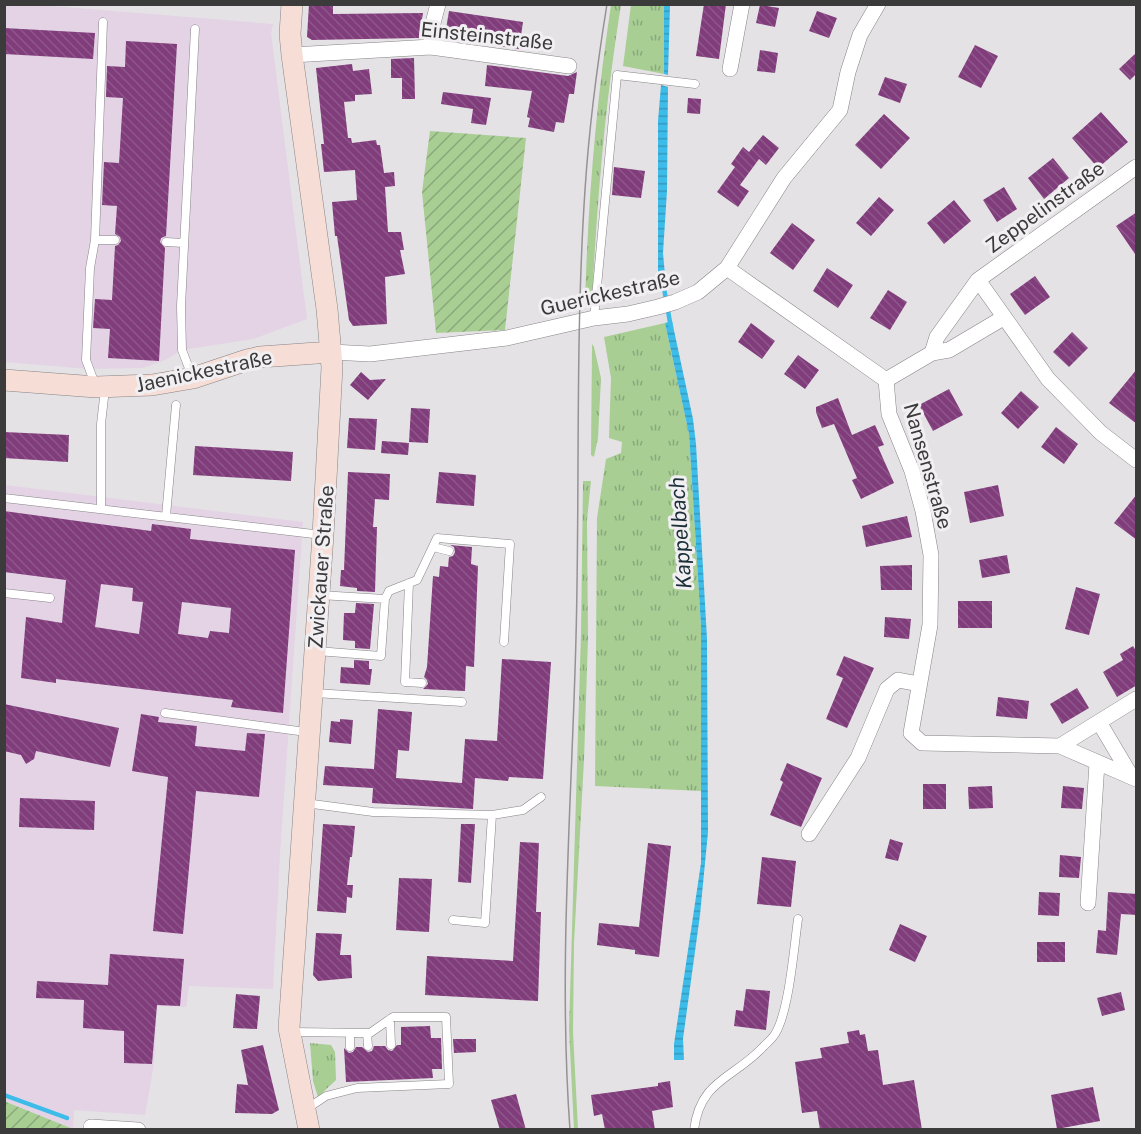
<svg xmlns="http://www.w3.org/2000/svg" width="1141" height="1134" font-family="'Public Sans',sans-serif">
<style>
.industrial{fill:#e3d3e5}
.grass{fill:url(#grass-tufts)}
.garden{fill:url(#garden-furrows)}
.water{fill:url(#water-rules)}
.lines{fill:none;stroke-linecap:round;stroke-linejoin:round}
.stream{stroke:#3dbce9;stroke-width:4.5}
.building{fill:url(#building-back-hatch);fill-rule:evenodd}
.lane-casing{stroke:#878487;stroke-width:9}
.street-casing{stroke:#878487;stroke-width:16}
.secondary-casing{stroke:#878487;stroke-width:22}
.lane{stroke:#fff;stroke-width:8}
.street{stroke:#fff;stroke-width:15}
.secondary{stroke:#f6ddd5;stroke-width:21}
.tram{stroke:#949294;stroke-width:1.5}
.labels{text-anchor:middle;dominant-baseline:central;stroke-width:6;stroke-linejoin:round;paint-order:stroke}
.street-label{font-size:20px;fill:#3c3b3c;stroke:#f2eff2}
.water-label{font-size:21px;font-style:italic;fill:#1a2f38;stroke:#f2eff2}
</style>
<defs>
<pattern id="grass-tufts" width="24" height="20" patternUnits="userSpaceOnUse" patternTransform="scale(1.5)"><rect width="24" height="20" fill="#a8ce94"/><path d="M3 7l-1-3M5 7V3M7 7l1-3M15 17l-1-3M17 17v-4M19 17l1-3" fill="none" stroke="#8aa87a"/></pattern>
<pattern id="garden-furrows" width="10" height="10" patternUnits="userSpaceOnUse" patternTransform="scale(1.5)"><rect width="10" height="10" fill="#a8ce94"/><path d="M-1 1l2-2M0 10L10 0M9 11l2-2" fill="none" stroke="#8aa87a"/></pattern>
<pattern id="water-rules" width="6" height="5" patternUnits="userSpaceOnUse" patternTransform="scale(1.5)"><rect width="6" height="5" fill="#3dbce9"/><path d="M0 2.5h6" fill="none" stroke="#349abe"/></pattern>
<pattern id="building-back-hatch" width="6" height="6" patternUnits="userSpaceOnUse" patternTransform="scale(1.5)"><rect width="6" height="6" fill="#803c7b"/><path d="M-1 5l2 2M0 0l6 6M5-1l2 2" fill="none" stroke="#8e578a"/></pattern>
</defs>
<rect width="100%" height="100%" fill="#e5e2e5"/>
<path class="industrial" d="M4 5H40L273 24 271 33 307 319 253 339 182 350 165 360 143 368 89 369 5 362Z
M5 485 303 522 280 854 273 989 189 986 186 1007 157 1006 154 1064 145 1115 74 1110 73 1129 5 1101Z"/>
<path class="grass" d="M611 5H621C605 103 597 202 592 301L585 302C588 202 596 103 611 5Z
M631 5H664V74L623 66Z
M665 323 689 434 701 626V791L595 786 597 518 606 459 621 453 622 442 609 438 611 378 604 337Z
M592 344 594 347 601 378 598 438 594 457 591 455Z
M583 481H591L587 520 588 639 584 760 574 943 573 1032 578 1129 574 1130 569 1029 581 633Z
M310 1043 331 1045 335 1052 336 1080 318 1097 313 1081Z"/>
<path class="garden" d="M430 131 526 138 505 330 436 333 422 192Z
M4 1101 73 1129H5Z"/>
<path class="water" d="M664 5H670L668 75 664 74Z
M661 85 668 87 667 191 663 253 665 275 658 277V121Z
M672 321 693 419 696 444 707 639 708 832 700 915 683 1039 684 1060H674V1044L701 863V626L689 434 665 323Z"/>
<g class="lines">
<path class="stream" d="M661 271 671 328
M4 1095 67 1118"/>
</g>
<path class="building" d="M309 4H333V14L423 13 419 38 312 40 307 37Z
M704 4H726L719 59 696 56Z
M760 5 779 8 775 27 756 23Z
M449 11 523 22 519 49 490 45V41L445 35Z
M817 11 837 18 829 38 809 31Z
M4 28 95 33 93 59 4 54Z
M126 41 177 44 166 236 161 238 160 242 165 248 159 361 108 358 110 329 93 328 95 299 112 300 115 246 118 245 121 241 120 237 115 234 117 206 102 205 104 162 119 163 123 98 106 97 107 66 125 67Z
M975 45 998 56 981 88 958 77Z
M760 50 778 53 775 73 757 71Z
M1137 52V73L1130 80 1119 69Z
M414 58 415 99H402V78H391V59Z
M352 64 353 71 369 69 372 94 355 95V101L344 102 348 138H351L352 143 376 140 377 145H380L384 173 394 172 395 186 385 187 388 232H401L404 250H400L405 274 385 277 387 324 353 326 349 320 337 236H335L332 202 357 200 355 170 324 172 321 144H324L316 68Z
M487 65 568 76 577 72 574 94H569L564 123 556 122 554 132 528 127 530 118 527 117 532 91 485 86Z
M885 77 907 84 900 103 878 95Z
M443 92 491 98 486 125 471 123 473 109 441 104Z
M688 98 701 99 700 114 687 113Z
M1101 112 1128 142 1098 168 1072 138Z
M884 114 910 138 881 169 855 145Z
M763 135 779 148 766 165 759 159 740 185 749 191 738 207 717 192 735 167 731 164 743 147 749 152Z
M1053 158 1069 178 1044 199 1028 178Z
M614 167 645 171 641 198 612 195Z
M1004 187 1017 209 997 222 983 200Z
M879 197 894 210 871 236 856 223Z
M954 200 971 221 944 244 927 223Z
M1137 212V257L1116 226Z
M792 223 815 240 793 270 770 253Z
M827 268 853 285 838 308 813 291Z
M1035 276 1050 297 1025 315 1010 294Z
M888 290 907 302 890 330 870 318Z
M751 323 775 341 762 359 738 342Z
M1072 332 1088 348 1069 367 1053 352Z
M798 355 819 370 805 389 784 374Z
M1137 369V424L1109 403Z
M361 372 370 380 386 379 368 400 350 385Z
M949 389 963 415 933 431 919 405Z
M1021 391 1039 407 1018 429 1001 413Z
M838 398 852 435 875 425 884 445 878 447 894 483 861 499 852 480 857 478 834 424 822 428 816 412V407Z
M411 408 430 409 428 443 409 442Z
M349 418 377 419 375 450 347 448Z
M1056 427 1078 444 1064 464 1041 447Z
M4 432 69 435 68 462 4 458Z
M382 441 409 443 408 455 381 453Z
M195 446 293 452 291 481 193 475Z
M348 472 390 474 389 500 375 499 373 527H377L375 592 357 591V588L340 586 341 570H344Z
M439 472 476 475 474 506 436 503Z
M998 485 1004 516 970 523 964 492Z
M1137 494V540L1114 523Z
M4 511 151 531 152 524 191 529 190 539 295 550 283 713 231 707 233 700 56 679V683L21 678 26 617 62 623 66 580 4 572ZM101 584 133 588 132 601 143 602 139 634 95 627ZM182 602 231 608 229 633 210 631 208 638 178 634Z
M907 516 912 537 866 547 862 526Z
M450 545 472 547 471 564 478 566 474 667 466 666 465 691 423 689 428 684 427 680 424 677 427 667 433 576 439 577 440 566 448 567 449 557 453 556 455 552 454 547Z
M1007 555 1010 573 982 578 979 560Z
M912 565V590H881L880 566Z
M1076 587 1100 594 1089 635 1065 629Z
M958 601H992V628H958Z
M356 603 374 604 370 649 355 648V641L343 640 344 613H355Z
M885 617 911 619 909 639 884 637Z
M1133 646 1137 652V685L1117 697 1103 672 1123 660 1120 654Z
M844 656 874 668 847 728 826 719 843 678 836 675Z
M502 659 551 662 543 779 509 777 508 781 475 778 473 809 372 803 373 788 323 785 325 766 374 769 378 709 412 712 409 751 398 750 396 778 462 783 465 739 497 741Z
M354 660 369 661V669H372L370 685 340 683 341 667 354 668Z
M1077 688 1089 708 1062 724 1050 704Z
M998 697 1029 701 1027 719 996 716Z
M4 704 119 728 110 767 36 751 34 759 26 764 21 755 4 751Z
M141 714 159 717 158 722 197 726 195 746 245 751 247 733 265 734 259 797 196 791 183 934 153 931 168 777 132 771Z
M340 719 353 720 351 744 329 742 331 721 340 722Z
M787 763 822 778 801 827 770 815 783 782 780 780Z
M923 784H946V809H923Z
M992 786 993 808 969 809 968 787Z
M1063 786 1084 788 1082 809 1061 808Z
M20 798 95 801 94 830 19 827Z
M323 824 355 826 352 857H350L347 885H353L352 898 347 897 346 913 317 911Z
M461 824H475L471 883 458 882Z
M890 839 903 843 898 861 885 858Z
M520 842 539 843 536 912H541L538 1001 425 995 427 956 513 961Z
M648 843 671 846 659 957 635 954V950L597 945 599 923 639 927Z
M1060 855 1081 857 1079 878 1059 877Z
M762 857 796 861 791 907 757 904Z
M399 878 432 879 429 932 396 930Z
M1039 892 1060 893 1059 916 1038 915Z
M1108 892 1137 894V915L1121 914 1117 955 1096 953 1098 930 1106 931Z
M900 924 927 936 915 962 889 950Z
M316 933 342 934 340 955H351L352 978 318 981 313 975Z
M1037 942H1065V962H1037Z
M110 954 184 959 180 1006 157 1005 152 1064 124 1063V1031L83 1028 84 1000 36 998 37 981 108 985Z
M746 989 770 991 766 1030 734 1026 736 1010 743 1011Z
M1121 992 1125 1010 1102 1016 1097 998Z
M236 994 260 996 257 1029 233 1028Z
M430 1026 431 1038H441L442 1069H432L433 1078 346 1082 344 1048 349 1053 353 1052 356 1047H362L368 1052 372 1051 374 1046H385L388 1050 392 1051 397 1045H401V1027Z
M859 1030 860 1035 865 1034 868 1051 878 1050 883 1085 914 1080 922 1130H820L817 1111 802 1113 795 1062 822 1058 820 1048 849 1043 847 1032Z
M453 1039H476V1052L454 1053Z
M263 1045 279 1110 272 1114 235 1113 237 1084 248 1085 241 1050Z
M670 1081 673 1107 652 1111 655 1130H605L602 1114 594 1116 591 1095 658 1086V1083Z
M1093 1087 1100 1121 1057 1129 1051 1095Z
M516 1094 526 1130H500L491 1100Z"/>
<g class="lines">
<defs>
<path id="lane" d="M95 240H115
M166 242 183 243
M594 318 617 75 695 84
M192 376 182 350 181 306 195 29
M95 384 86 360 90 268 95 240 103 22
M4 498 322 535
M101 509V424L105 389
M166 516 176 405
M433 547 449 551
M409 583 405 682 422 683
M4 593 50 598
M320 595 385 599 389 591 417 580 437 538 510 544 504 642
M317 651 381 656 385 599
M314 693 462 702
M165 713 306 732
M305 803 373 812 492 815 485 923 453 920
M492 815 523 810 541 797
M390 1019 391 1045
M293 1032 370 1033 393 1017H446L449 1084 357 1088 326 1096 308 1108
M350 1033V1047
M367 1033 368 1046
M694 1130C700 1080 733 1079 763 1047 767 1043 772 1039 775 1034 789 1012 794 947 798 919"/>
<path id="street" d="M431 47 432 27 438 4
M292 55 431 47 569 66
M730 69 742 4
M727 268 886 380 889 414 912 471 923 511 931 555 930 625 911 733 922 743 1060 746 1136 779
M978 280 1048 379 1101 433 1136 460
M331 352 370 354 507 338 594 318 628 314 658 307 675 302 698 292 727 268 784 178 840 110 848 72 860 35 878 4
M932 353 949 350 1003 318
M886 380 932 353 937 337 978 280 1136 167
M1099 722 1131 776
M1060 746 1136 699
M809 834 858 758 887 689 898 680 919 684
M1088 903 1097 763
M91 1127 138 1130"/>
<path id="secondary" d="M292 4 290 34 292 55 327 309 332 367 323 535 289 1028 309 1130
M4 380 96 387 152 385 193 378 247 360 260 357 331 352"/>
</defs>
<use href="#lane" class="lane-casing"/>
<use href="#street" class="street-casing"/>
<use href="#secondary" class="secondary-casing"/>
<use href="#lane" class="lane"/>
<use href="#street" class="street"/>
<use href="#secondary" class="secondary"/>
<path class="tram" d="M570 1130C558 966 572 801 576 637 580 488 575 339 585 190 589 128 597 66 607 4"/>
</g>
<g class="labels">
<g class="street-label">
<text transform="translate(487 36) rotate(6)">Einsteinstraße</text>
<text transform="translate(1045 207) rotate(-36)">Zeppelinstraße</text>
<text transform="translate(610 293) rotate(-13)">Guerickestraße</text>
<text transform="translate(204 371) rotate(-12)">Jaenickestraße</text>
<text transform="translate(928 466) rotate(74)">Nansenstraße</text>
<text transform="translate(321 567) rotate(-86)">Zwickauer Straße</text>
</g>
<g class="water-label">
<text transform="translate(680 533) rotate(-94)">Kappelbach</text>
</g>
</g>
<rect width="1141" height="1134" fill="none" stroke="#3c3b3c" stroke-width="12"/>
</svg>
